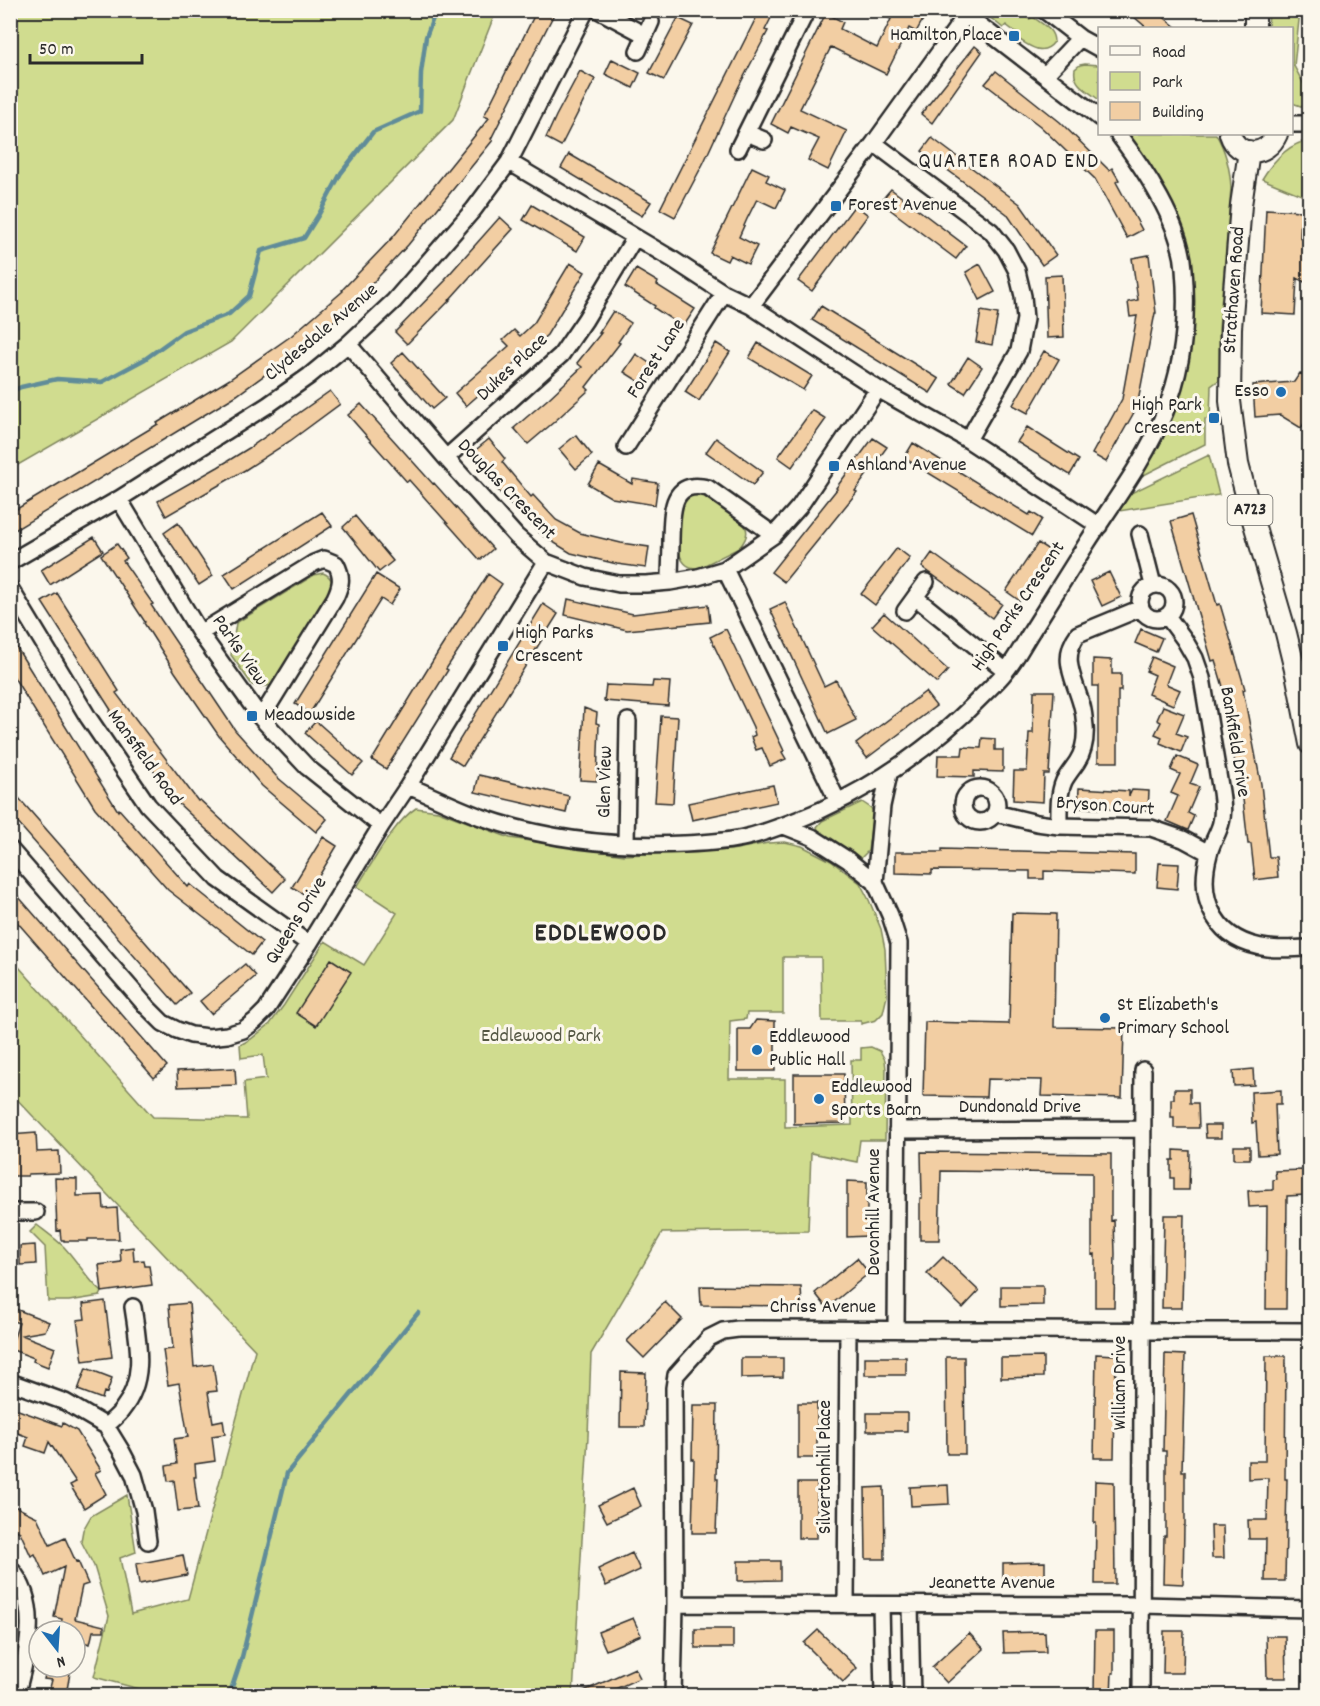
<svg xmlns="http://www.w3.org/2000/svg" width="1320" height="1706" font-family="Dekko,sans-serif">
<style>
.green{fill:#d0dc8f;stroke:#7e845d;stroke-width:1.5}
.lines{fill:none;stroke-linecap:round;stroke-linejoin:round}
.stream{stroke:#608c99;stroke-width:4.5}
.building{fill:#f2cea3;stroke:#2b2b2b;stroke-width:1.5}
.minor-casing{stroke:#2b2b2b;stroke-width:20}
.major-casing{stroke:#2b2b2b;stroke-width:24}
.minor{stroke:#fbf7ec;stroke-width:15}
.major{stroke:#fbf7ec;stroke-width:20}
.poi-dot{fill:#1f6fb2;stroke:#fbf7ec;stroke-width:2}
.labels{text-anchor:middle;dominant-baseline:central;stroke-width:6;stroke-linejoin:round;paint-order:stroke}
.shield{fill:#fbf7ec;stroke:#696865;stroke-width:1.5}
.shield-label{font-size:18px;font-weight:bold;fill:#2b2b2b}
.poi-label{font-size:20px;fill:#2b2b2b;stroke:#fbf7ec;text-anchor:start}
.street-label{font-size:20px;fill:#2b2b2b;stroke:#fbf7ec}
.park-label{font-size:20px;fill:#545744;stroke:#fbf7ec}
.neighbourhood-label{font-size:21px;letter-spacing:1.5px;fill:#2b2b2b;stroke:#fbf7ec}
.district-label{font-size:26px;font-weight:bold;letter-spacing:1.5px;fill:#2b2b2b;stroke:#fbf7ec}
</style>
<rect width="100%" height="100%" fill="#fbf7ec"/>
<filter id="ink" filterUnits="userSpaceOnUse"><feTurbulence type="fractalNoise" baseFrequency=".0167" numOctaves="2"/><feDisplacementMap in="SourceGraphic" scale="12" xChannelSelector="R" yChannelSelector="G"/><feConvolveMatrix kernelMatrix="1 2 1 2 8 2 1 2 1" color-interpolation-filters="sRGB"/></filter>
<g filter="url(#ink)">
<path class="green" d="M10 11 11 10 496 11 453 120 231 342 11 469Z
M982 11H1019L1029 19 1033 17C1042 24 1054 29 1054 42 1043 57 1029 46 1017 38L1019 35 1006 25 1003 28Z
M1269 11H1300L1294 66 1309 94V109L1292 103V28H1268Z
M1085 64 1099 65V100C1089 91 1072 85 1075 69L1080 65Z
M1125 134H1216C1226 151 1230 168 1231 188L1219 330V380L1211 386 1210 418 1205 419V444L1136 479 1167 431 1188 360 1192 320 1157 179 1141 154Z
M1309 140V187L1304 196 1262 179C1273 161 1288 144 1309 140Z
M1209 455 1219 495 1119 511 1131 493Z
M697 493C709 496 717 502 727 509 742 521 756 529 739 548L699 568C669 570 679 523 680 505L687 498Z
M323 573C333 577 333 584 332 594L275 685 257 687 252 685 231 655 236 623 314 575Z
M862 802 871 808 873 812 868 851 861 858H857L820 835 817 827 822 821Z
M416 808 438 811 510 838 624 855 731 850 768 843 785 842 802 846 831 861 860 883 869 900 881 929 885 949 887 996 883 1013 876 1020 861 1024V1021H822L821 957H783V1013H747L746 1019 730 1021 729 1079H785V1127L852 1125 851 1060H861V1048L871 1047 880 1051 885 1060 886 1069 885 1140H860L857 1162 811 1153 808 1231 662 1233 591 1354 588 1436 573 1695 152 1696V1693L147 1691 94 1677 109 1616 94 1566 81 1541 83 1530 91 1516 127 1495 136 1552 120 1558 131 1614 188 1599 255 1350 11 1093 10 957 153 1117 247 1119 244 1082 266 1079 263 1055 241 1058 240 1045 251 1039 270 1024 284 1005 325 941 364 965 397 913 357 887C372 864 393 823 416 808Z
M37 1225C46 1232 56 1239 64 1247 78 1262 87 1279 102 1292L100 1296 69 1301H48L45 1247 30 1232Z"/>
<g class="lines">
<path class="stream" d="M10 392 21 387 57 379 102 382 145 359 184 331 229 314 249 296 261 251 304 238 319 214 341 173 373 132 420 111 421 73 426 37 436 10
M229 1696 242 1657 287 1473 418 1313"/>
</g>
<path class="building" d="M537 10H556L491 139 493 140 408 245 351 306 305 346 237 395 10 533V513L158 424 157 423 230 379 291 336 343 291 342 290 393 237 489 118 484 116Z
M760 10H775L765 30 768 31 738 88 704 162 675 217 660 209Z
M873 10H914L925 16 916 32 909 28 886 74 831 47 800 109 847 131 828 170 808 160 819 139 791 127 788 133 771 124 826 13 843 22 840 29 877 48 891 19Z
M1126 10H1155L1177 28H1147Z
M678 18 693 25 664 80 649 73Z
M975 46 982 52 932 123 921 114Z
M612 59 640 73 633 88 605 74Z
M580 71 595 79 561 146 546 138 556 116Z
M996 71 1060 122 1109 170 1112 168 1119 180 1116 182 1142 230 1127 238 1095 179 1040 126 985 84Z
M932 138 1020 204 1056 255 1042 265 1007 214 922 151Z
M569 154 651 202 642 216 561 168Z
M752 167 769 175 766 181 785 190 776 208 757 199 747 219 739 237 757 246 748 264 730 255 727 261 710 253Z
M891 189 966 246 956 259 880 202Z
M532 205 585 237 577 251 523 220Z
M855 205 868 215 812 291 798 281Z
M1266 209 1301 211 1300 238 1310 243V285L1297 278 1295 315 1261 313Z
M500 217 513 229 450 299H451L407 344 395 332 446 280 445 279Z
M1149 255 1156 313H1155L1137 407 1106 462 1092 454 1122 399 1137 316 1130 317 1128 302 1138 300 1132 258Z
M570 263 585 272 547 335 466 406 455 393 509 346 503 340 514 330 520 336 534 323Z
M980 264 995 292 980 300 966 272Z
M636 269 658 282 657 285 695 309 683 327 654 308 655 306 625 287Z
M1062 275 1064 337 1047 338 1045 276Z
M821 306 939 379 930 393 812 320Z
M613 311 631 323 618 342 620 343 586 387 589 390 554 422 528 444 514 428 549 398 582 367 577 363 601 333H599Z
M981 311 998 314 992 345 976 342Z
M716 343 730 352 699 401 685 392Z
M758 343 812 376 803 390 749 358Z
M1044 351 1059 359 1028 413 1013 405Z
M403 352 445 398 432 409 391 363Z
M636 354 658 369 646 386 624 372Z
M968 357 982 367 965 393 951 384Z
M1300 373 1310 379V415L1301 428 1280 415 1255 417 1253 385 1294 382Z
M330 391 340 404 290 441 245 470 166 516 158 501 218 467 249 448Z
M361 404 433 484 434 483 493 549 480 560 409 480 407 482 348 415Z
M812 410 826 419 792 467 778 457Z
M1027 427 1079 460 1070 475 1017 442Z
M576 435 592 455 576 469 559 449Z
M716 438 763 472 753 485 706 452Z
M873 438 887 447 855 491 857 492 784 582 771 572 837 489 836 488Z
M489 439 505 459 502 462 531 497 533 495 556 520 580 533 621 543 649 547 646 568 617 564 571 553 543 536 508 502 491 482 494 480 472 453Z
M913 443 1029 515 1031 512 1042 519 1032 536 904 458Z
M599 465 632 484 633 479 658 483 655 505 612 498 588 484Z
M322 512 332 526 234 589 224 574Z
M1191 515 1217 605 1220 604 1245 689 1243 690 1261 784 1269 857H1276L1278 877 1255 880 1251 844H1248L1240 772H1237L1231 742 1227 711 1230 710 1215 660 1212 661 1171 521Z
M355 516 393 561 379 572 343 527Z
M178 523 213 576 199 585 164 533Z
M94 537 103 551 50 585 41 570Z
M1038 543 1052 552 1020 601 1006 591Z
M117 544 127 558 123 561 153 604 151 605 235 730 277 777 327 819 316 832 262 786 219 736 175 672 144 623 145 622 101 555Z
M897 548 910 558 875 605 861 594Z
M932 553 1002 604 992 618 922 567Z
M1109 572 1121 597 1102 606 1090 581Z
M376 574 400 589 390 605 381 599 310 713 295 704Z
M488 574 502 584 446 669 448 670 386 769 372 760 440 649Z
M57 593 119 691 116 693 198 801 200 800 285 879 273 892 178 803 109 712 111 710 42 602Z
M568 599 633 614 708 605 710 622 627 630 565 615Z
M785 602 824 686 836 680 856 720 828 734 770 609Z
M543 604 558 614 463 766 449 757Z
M884 613 948 670 937 683 872 626Z
M726 629 784 751 782 752 786 759 770 766 762 748 756 750 751 737 755 735 753 727 710 637Z
M1141 629 1162 638 1156 652 1135 643Z
M10 637 118 811 119 809 188 887 190 884 262 942 252 955 168 890 95 808 10 671Z
M1152 657 1173 666 1166 684 1180 690 1173 705 1148 694 1155 675 1146 671Z
M1093 659 1112 660V674H1121V691H1118V762H1098V686H1093Z
M653 681 670 682 668 706 604 701 606 685 652 687Z
M1034 691H1054L1049 774H1044L1043 802 1013 800 1014 771H1027L1029 733H1033Z
M925 692 936 706 867 758 856 744Z
M1163 706 1184 714 1176 733 1187 737 1181 752 1160 743 1162 737 1155 734 1161 722 1157 720Z
M584 708 597 713 596 723 599 724 597 781 580 780Z
M661 716 678 717 673 803 655 802Z
M316 721 363 763 352 775 305 733Z
M982 738 995 739V750H1003V772L974 771V777L937 776 938 755H962L963 747 981 748Z
M1177 756 1198 765 1190 784 1199 787 1188 813 1194 816 1188 830 1167 821 1178 796 1171 793 1180 774 1171 770Z
M479 775 569 796 566 813 475 792Z
M773 785 777 802 692 820 688 803Z
M10 788 190 993 177 1005 10 814Z
M1079 788 1129 791V796L1132 790 1149 791 1148 810 1078 808Z
M323 837 337 846 307 896 292 887Z
M942 849 1135 854V874L1044 871V879H1030V871L932 870V874L895 873V852H942Z
M1159 863 1179 864 1177 889 1157 887Z
M10 887 167 1066 154 1078 10 914Z
M1012 913 1056 914 1054 1027 1124 1028 1122 1098 1041 1096 1042 1080 987 1079 986 1097 923 1096 925 1022 1009 1024Z
M331 959 351 972 316 1026 296 1013Z
M245 964 256 976 211 1014 200 1001Z
M756 1020 775 1021V1071H738V1029H750Z
M235 1068 236 1085 178 1087 177 1071Z
M1253 1069 1254 1085 1234 1086 1233 1071Z
M794 1074H844L845 1123 794 1124Z
M1174 1089H1190V1103H1198L1199 1128H1174V1117H1171V1099H1174Z
M1281 1090V1104H1275L1277 1154 1258 1155 1256 1122 1252 1123 1251 1092Z
M1205 1125H1221V1138H1206Z
M36 1133 37 1152 59 1151 60 1173 28 1174V1176H12L10 1135Z
M1234 1146H1250V1159H1234Z
M1174 1150 1190 1151 1189 1190H1174V1178H1171V1160H1174Z
M921 1152 1111 1154V1221L1114 1220 1115 1254 1114 1307H1095V1254L1092 1255V1173L941 1171 939 1240H920V1198H922Z
M1304 1170 1305 1195 1287 1196 1286 1309H1266L1267 1206 1249 1207 1248 1191 1273 1190V1180L1276 1179 1275 1171Z
M55 1178 77 1179V1196L103 1195 104 1209 117 1208 119 1239H88V1241H64V1240H61L60 1230 57 1231Z
M847 1181 867 1182V1236L847 1237Z
M1164 1215H1184L1182 1308H1162Z
M35 1245 36 1264 20 1265V1246Z
M133 1247 134 1261 144 1260 145 1266H149L152 1285 102 1292 99 1265 121 1262 120 1249Z
M943 1257 979 1291 963 1308 927 1273Z
M857 1258 869 1273 827 1308 815 1293Z
M700 1286 801 1287 802 1306 701 1305Z
M1001 1286H1043V1305L1001 1306Z
M105 1301 112 1357 83 1361 77 1320 85 1319 83 1304Z
M665 1302 682 1319 644 1358 627 1341Z
M189 1303 194 1367 213 1364 217 1391 208 1392 213 1422 223 1420 225 1434 212 1436 215 1461 195 1464 196 1477H194L198 1509 178 1511 174 1480 168 1481 166 1466 177 1464 174 1439 188 1437 179 1383 168 1385 163 1350 173 1349 169 1305Z
M13 1308 49 1322 45 1331 22 1335 55 1348 48 1367 33 1361 34 1358 10 1349 19 1323 10 1320Z
M1096 1354 1116 1355 1114 1458H1094Z
M1165 1354 1185 1355 1182 1471H1185V1526H1184L1183 1584 1163 1583 1164 1536H1166V1451H1163Z
M1266 1356H1286L1285 1479H1287L1285 1581H1265L1266 1539H1249L1248 1520H1267L1268 1478 1248 1479V1461H1265Z
M865 1357H906V1375H865Z
M946 1357H964L965 1454H947Z
M1043 1357V1377L1001 1378V1358Z
M741 1358H783V1377L741 1378Z
M86 1368 112 1378 107 1393 104 1392 102 1399 78 1390Z
M621 1372 646 1373 644 1427H620Z
M798 1403H817V1458H798Z
M693 1405H717L716 1479H718L716 1533H692L694 1459H692Z
M10 1407 62 1426 63 1423 77 1431 101 1470 95 1473 106 1494 84 1508 70 1485 76 1482 49 1442 45 1453 25 1446 28 1437 10 1430Z
M867 1413H907V1431H867Z
M1095 1481 1114 1482 1115 1584H1095L1096 1523H1094Z
M798 1483H817V1538H798Z
M948 1485 949 1504 911 1506 910 1487Z
M884 1487 885 1559H866L865 1488Z
M633 1488 641 1506 607 1522 598 1505Z
M10 1504 37 1517 50 1545 65 1538 76 1562 78 1561 88 1584 82 1586 75 1619 104 1626V1631H93L90 1644 75 1640V1631H60L62 1619 54 1617 64 1567 45 1576 35 1554 31 1556 20 1532 10 1527Z
M1211 1526H1223L1224 1558H1212Z
M632 1553 640 1570 606 1586 598 1569Z
M183 1555 187 1575 139 1584 136 1564Z
M738 1561H780V1580L738 1581Z
M1045 1562V1581L1003 1582V1563Z
M633 1618 641 1635 606 1650 598 1632Z
M695 1629H733V1648H695Z
M818 1630 857 1668 843 1682 804 1643Z
M1095 1631H1114V1673H1112L1111 1695H1094Z
M1164 1631H1184L1183 1673H1163Z
M1045 1632 1046 1652 1004 1653 1003 1633Z
M969 1633 984 1649 947 1683 932 1667Z
M1266 1636H1285L1286 1678H1267Z
M47 1667 70 1673 66 1695H48L52 1680 44 1679Z
M635 1668 640 1678 602 1695H575Z"/>
<g class="lines">
<defs>
<path id="minor" d="M598 10 645 35
M960 10 1100 118
M1044 10 1080 38 1100 49
M638 51 651 22
M1045 75 1080 38
M1292 124H1310
M747 133 764 140
M874 143 991 231 1006 250 1017 271 1023 296 1025 319 1019 351 968 440
M738 149 807 10
M509 162 672 259 724 293 751 306 878 389 968 440 1099 526
M751 306 874 143 966 15
M348 344 446 458 516 536 546 562 585 577 619 584H646L670 582 698 577 725 569 774 535 799 507 878 389
M626 447 724 293
M446 458 561 355 585 320 635 237
M119 499 200 633 261 718 307 767 381 826
M1140 534 1153 585
M10 562 119 499 268 405 309 376 348 344 394 301 474 209 509 162 586 10
M725 569 838 802
M670 582C670 568 671 553 671 539 672 513 670 479 708 488L774 535
M1140 602a17 17 0 1 1 34 0a17 17 0 1 1-34 0Z
M10 588 88 717 148 805 218 879 309 944
M915 597 1006 671
M905 611 926 582
M1167 616 1184 639 1195 658 1202 678 1221 792C1223 805 1224 817 1219 829 1216 837 1211 845 1209 854 1196 902 1217 942 1268 948 1281 950 1296 948 1310 948
M200 633 314 563 324 559 336 564C343 577 341 585 335 598L261 718
M408 786C433 796 458 809 484 818 548 840 617 847 684 844 705 843 727 842 747 837 772 831 795 821 819 811 882 782 935 745 983 695 991 687 999 680 1005 672 1016 659 1024 643 1033 629 1051 600 1069 572 1087 543 1114 501 1146 459 1165 412 1183 368 1188 317 1184 269 1181 223 1145 170 1118 134
M963 805a17 17 0 1 1 34 0a17 17 0 1 1-34 0Z
M995 813 1037 823 1059 826 1151 828 1183 839 1209 853
M784 826 812 837 848 860 875 882 890 915 899 943 896 1330
M1059 826C1059 811 1058 795 1064 781 1068 774 1073 768 1077 762 1084 751 1086 738 1085 726 1084 719 1084 710 1081 703 1074 678 1060 658 1078 634L1141 608
M626 844 628 721
M10 849 147 1007 163 1023 177 1030 191 1035 208 1037 227 1035 243 1030 255 1021 266 1010 309 944 381 826 408 786 546 562
M875 882 882 806 889 774
M897 1130 1143 1129
M10 1212H36
M10 1382 65 1402 106 1426 122 1452 134 1475 144 1511 148 1541
M106 1426C111 1421 118 1416 122 1410 147 1379 138 1342 133 1307
M10 1568C42 1605 27 1653 16 1696
M675 1604 1141 1605 1310 1609
M846 1605 848 1330
M881 1605 883 1696
M910 1605 912 1696
M673 1696 675 1604 674 1388 676 1375 709 1338 723 1331 738 1329 1310 1331
M1141 1696 1143 1070"/>
<path id="major" d="M1255 28V10
M1230 134C1238 159 1267 157 1277 134
M1249 151 1241 205 1231 328 1230 401 1238 464 1250 510 1286 633 1297 678 1310 744"/>
</defs>
<use href="#minor" class="minor-casing"/>
<use href="#major" class="major-casing"/>
<use href="#minor" class="minor"/>
<use href="#major" class="major"/>
</g>
</g>
<g class="poi-dot">
<rect x="1008" y="30" width="12" height="12" rx="3"/>
<rect x="830" y="200" width="12" height="12" rx="3"/>
<circle cx="1281" cy="392" r="6"/>
<rect x="1208" y="412" width="12" height="12" rx="3"/>
<rect x="828" y="460" width="12" height="12" rx="3"/>
<rect x="497" y="640" width="12" height="12" rx="3"/>
<rect x="246" y="710" width="12" height="12" rx="3"/>
<circle cx="1105" cy="1018" r="6"/>
<circle cx="757" cy="1050" r="6"/>
<circle cx="819" cy="1099" r="6"/>
</g>
<g class="labels">
<rect class="shield" x="1227.5" y="495" width="45" height="30" rx="4.5"/>
<g class="shield-label">
<text x="1250" y="510">A723</text>
</g>
<g class="poi-label">
<text x="1002" y="36" text-anchor="end">Hamilton Place</text>
<text x="848" y="206">Forest Avenue</text>
<text x="1269" y="392" text-anchor="end">Esso</text>
<text x="1202" y="406" text-anchor="end">High Park<tspan x="1202" dy="23">Crescent</tspan></text>
<text x="846" y="466">Ashland Avenue</text>
<text x="515" y="634">High Parks<tspan x="515" dy="23">Crescent</tspan></text>
<text x="264" y="716">Meadowside</text>
<text x="1117" y="1006">St Elizabeth's<tspan x="1117" dy="23">Primary School</tspan></text>
<text x="769" y="1038">Eddlewood<tspan x="769" dy="23">Public Hall</tspan></text>
<text x="831" y="1088">Eddlewood<tspan x="831" dy="23">Sports Barn</tspan></text>
</g>
<g class="street-label">
<text transform="translate(1235 290) rotate(-86)">Strathaven Road</text>
<text transform="translate(322 333) rotate(-40)">Clydesdale Avenue</text>
<text transform="translate(657 359) rotate(-57)">Forest Lane</text>
<text transform="translate(513 368) rotate(-43)">Dukes Place</text>
<text transform="translate(506 490) rotate(46)">Douglas Crescent</text>
<text transform="translate(1019 607) rotate(-56)">High Parks Crescent</text>
<text transform="translate(239 651) rotate(55)">Parks View</text>
<text transform="translate(1234 742) rotate(81)">Bankfield Drive</text>
<text transform="translate(144 758) rotate(54)">Mansfield Road</text>
<text transform="translate(606 782) rotate(-89)">Glen View</text>
<text transform="translate(1105 807) rotate(4)">Bryson Court</text>
<text transform="translate(297 921) rotate(-58)">Queens Drive</text>
<text x="1020" y="1108">Dundonald Drive</text>
<text transform="translate(875 1212) rotate(-90)">Devonhill Avenue</text>
<text x="823" y="1308">Chriss Avenue</text>
<text transform="translate(1121 1383) rotate(-90)">William Drive</text>
<text transform="translate(826 1467) rotate(-90)">Silvertonhill Place</text>
<text x="992" y="1584">Jeanette Avenue</text>
</g>
<g class="park-label">
<text x="541" y="1037">Eddlewood Park</text>
</g>
<g class="neighbourhood-label">
<text x="1009" y="163">QUARTER ROAD END</text>
</g>
<g class="district-label">
<text x="601" y="934">EDDLEWOOD</text>
</g>
</g>
<rect width="1320" height="1706" fill="none" stroke="#fbf7ec" stroke-width="36"/>
<rect x="18" y="18" width="1284" height="1670" fill="none" stroke="#2b2b2b" stroke-width="2" filter="url(#ink)"/>
<rect x="1098" y="27" width="195" height="108" fill="#fbf7ec" stroke="#a8a59f" stroke-width="1.5"/>
<rect x="1110" y="46" width="30" height="9" fill="#fbf7ec" stroke="#a8a59f" stroke-width="1.5"/>
<text x="1152" y="57" font-size="18" fill="#2b2b2b">Road</text>
<rect x="1110" y="72" width="30" height="18" fill="#d0dc8f" stroke="#a8a59f" stroke-width="1.5"/>
<text x="1152" y="87" font-size="18" fill="#2b2b2b">Park</text>
<rect x="1110" y="102" width="30" height="18" fill="#f2cea3" stroke="#a8a59f" stroke-width="1.5"/>
<text x="1152" y="117" font-size="18" fill="#2b2b2b">Building</text>
<g transform="translate(57 1649) rotate(163)"><circle r="28" fill="#fbf7ec" stroke="#a8a59f" stroke-width="1.5"/>
<path d="M0-4.5L10 22L0 15L-10 22Z" fill="#1f6fb2"/>
<text y="-9" font-size="16" font-weight="bold" text-anchor="middle" fill="#2b2b2b">N</text>
</g>
<path d="M30 54v9h112v-9" fill="none" stroke="#2b2b2b" stroke-width="3"/>
<text x="39" y="54" font-size="18" fill="#2b2b2b" stroke="#fbf7ec" stroke-width="4.5" paint-order="stroke">50 m</text>
</svg>
